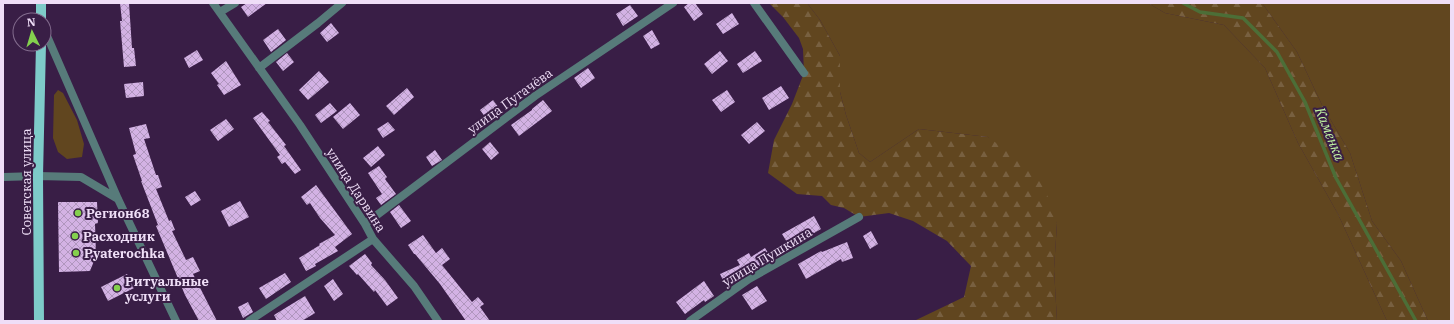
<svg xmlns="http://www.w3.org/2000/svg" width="1454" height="324" font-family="'IBM Plex Serif',serif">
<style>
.grass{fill:#61461f}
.forest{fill:url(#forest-firs)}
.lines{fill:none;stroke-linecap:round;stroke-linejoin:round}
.stream{stroke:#4c6e37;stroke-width:3.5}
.building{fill:url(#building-cross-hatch)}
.minor{stroke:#577b7a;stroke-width:8}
.primary{stroke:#7ecbc9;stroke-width:10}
.poi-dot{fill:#84d04e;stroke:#391e46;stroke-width:1.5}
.labels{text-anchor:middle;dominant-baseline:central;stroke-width:4;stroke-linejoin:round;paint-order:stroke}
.street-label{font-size:13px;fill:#efdef7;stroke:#391e46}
.poi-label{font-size:13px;font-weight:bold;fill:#efdef7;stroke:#391e46;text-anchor:start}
.water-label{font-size:14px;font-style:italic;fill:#c0f4a2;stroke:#391e46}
</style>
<defs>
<pattern id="forest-firs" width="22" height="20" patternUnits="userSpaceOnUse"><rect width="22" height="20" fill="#61461f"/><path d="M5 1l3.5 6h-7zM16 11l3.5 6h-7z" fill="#786040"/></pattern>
<pattern id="building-cross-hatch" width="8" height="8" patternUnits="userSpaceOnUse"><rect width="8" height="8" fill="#d3b2e4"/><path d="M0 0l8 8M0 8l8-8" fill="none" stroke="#b096be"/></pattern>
</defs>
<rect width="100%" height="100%" fill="#391e46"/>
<path class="grass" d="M807 3H1148L1165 13 1224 25 1265 68 1298 143 1338 214 1387 321H1057L1054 269 1057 223 988 137 919 129 870 162 859 153 846 115 840 92V56L820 20Z
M1262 3H1451V321H1428L1401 261 1372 221 1350 153 1322 105 1297 52Z
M58 90 63 93 77 120 84 144 82 157 67 159 58 152 53 138 54 95Z"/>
<path class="forest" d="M769 3H807L820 20 840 56V92L846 115 859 153 870 162 919 129 988 137 1040 175 1057 223 1054 269 1057 321H914L964 297 971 266 947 241 913 221 889 213 859 217 844 208 831 205 822 196 797 194 768 173 774 140 792 104 804 73 803 49 799 38 783 17Z
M1148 3H1262L1297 52 1322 105 1350 153 1372 221 1401 261 1428 321H1387L1338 214 1298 143 1265 68 1224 25 1165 13Z"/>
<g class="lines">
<path class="stream" d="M1183 3 1200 12 1243 18 1277 52 1305 102 1336 178 1416 321"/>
</g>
<path class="building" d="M120 3H129L132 48H134L136 66 124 67 120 21H122Z
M247 3H267L248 17 241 7Z
M689 3H695L703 14 694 21 684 7Z
M630 5 638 16 623 26 616 14Z
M732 13 739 24 723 34 716 24Z
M331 23 339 33 327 42 320 33Z
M278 29 286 40 271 52 263 40Z
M652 30 660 44 651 49 643 36Z
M197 50 203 60 189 68 184 58Z
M720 51 728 61 712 74 704 64Z
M755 51 762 61 743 73 737 64Z
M287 53 294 62 283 71 276 62Z
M226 61 241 85 224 95 217 85 219 84 211 73Z
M588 68 595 78 581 88 574 78Z
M319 71 329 82 308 100 299 90Z
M143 82 144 96 126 98 124 84Z
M781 86 789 98 769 110 762 98Z
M407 88 414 97 394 115 386 106Z
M727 90 735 102 721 112 712 100Z
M493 100 502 112 489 122 480 110Z
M543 100 552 111 519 136 511 125 532 110V109Z
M330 103 337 111 321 123 315 115Z
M350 103 360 115 343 129 333 117Z
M262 112 270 121 268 122 286 145 284 146 301 170 295 174 285 162 282 164 277 157 280 155 253 118Z
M226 119 234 129 218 141 210 130Z
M388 122 395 130 383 138 377 129Z
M757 122 765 131 749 144 741 135Z
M146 124 150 138 144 139 156 175H158L162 187 156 189 169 221 171 220 175 230 172 231 186 260 193 257 200 271 193 274 217 321H199L185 295 156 226 158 225 141 181H142L133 155 136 154 129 128Z
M490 142 499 153 491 160 482 149Z
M378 146 385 155 371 167 363 158Z
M435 150 442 160 432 166 426 157Z
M379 166 387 177 385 179 396 194 381 205 376 198 382 194 368 173Z
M316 185 352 234 335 247 338 251 315 264 316 266 306 271 299 258 320 245 319 244 335 235 320 218 310 203 307 205 301 197Z
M195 191 201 200 191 206 185 197Z
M240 201 249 217 229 227 221 211Z
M58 202H97L98 223 95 224 96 256 90 271 59 272Z
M399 205 411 221 401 228 390 212Z
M814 216 821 229 790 247 782 234Z
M871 231 878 244 870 249 863 236Z
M423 235 436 253 442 248 450 259 442 265 472 302 478 297 484 304 480 307 490 321H466L440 284 415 254H414L408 245Z
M847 242 853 258 842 262 841 259 806 279 798 264 821 251 822 252Z
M765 248 772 259 745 275 725 284 720 274 740 265 737 260 749 253 751 257Z
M365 254 372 263 371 265 385 280 398 298 387 306 375 290 374 292 358 274 357 275 349 266Z
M285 273 291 282 266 299 259 288Z
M127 274 134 288 108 301 101 287Z
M333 279 343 294 334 301 324 286Z
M704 281 714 296 705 302 704 300 685 314 676 302Z
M757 286 767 301 752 310 742 295Z
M305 296 315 313 302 321H277L274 315Z
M248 302 253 312 243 318 238 307Z"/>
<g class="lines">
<path class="minor" d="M213 3 300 125 365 224 373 239 414 286 438 321
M754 3 804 73
M220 12 235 3
M44 29 118 199 176 321
M259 68 318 23 342 3
M3 177 38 176 81 177 118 199
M365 224 535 96 673 3
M249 321 373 239
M690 321 749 279 859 217"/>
<path class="primary" d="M41 3V20
M39 321 38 176 41 44"/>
</g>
<g class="poi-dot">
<circle cx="78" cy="213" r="4"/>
<circle cx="75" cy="236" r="4"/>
<circle cx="76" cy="253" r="4"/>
<circle cx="117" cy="288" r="4"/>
</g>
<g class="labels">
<g class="street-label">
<text transform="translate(510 101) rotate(-36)">улица Пугачёва</text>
<text transform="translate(26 182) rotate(-90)">Советская улица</text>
<text transform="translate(356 190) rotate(57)">улица Дарвина</text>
<text transform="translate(767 257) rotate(-31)">улица Пушкина</text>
</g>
<g class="poi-label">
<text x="86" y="213">Регион68</text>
<text x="83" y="236">Расходник</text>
<text x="84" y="253">Pyaterochka</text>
<text x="125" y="281">Ритуальные<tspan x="125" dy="15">услуги</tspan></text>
</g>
<g class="water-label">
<text transform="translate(1330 134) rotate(68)">Каменка</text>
</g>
</g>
<rect width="1454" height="324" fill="none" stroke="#efdef7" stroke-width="8"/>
<g transform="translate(32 32) rotate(355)"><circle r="19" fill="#391e46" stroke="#826b8d"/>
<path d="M0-3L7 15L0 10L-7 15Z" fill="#84d04e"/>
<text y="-6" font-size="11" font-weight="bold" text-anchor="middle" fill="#efdef7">N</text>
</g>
</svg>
